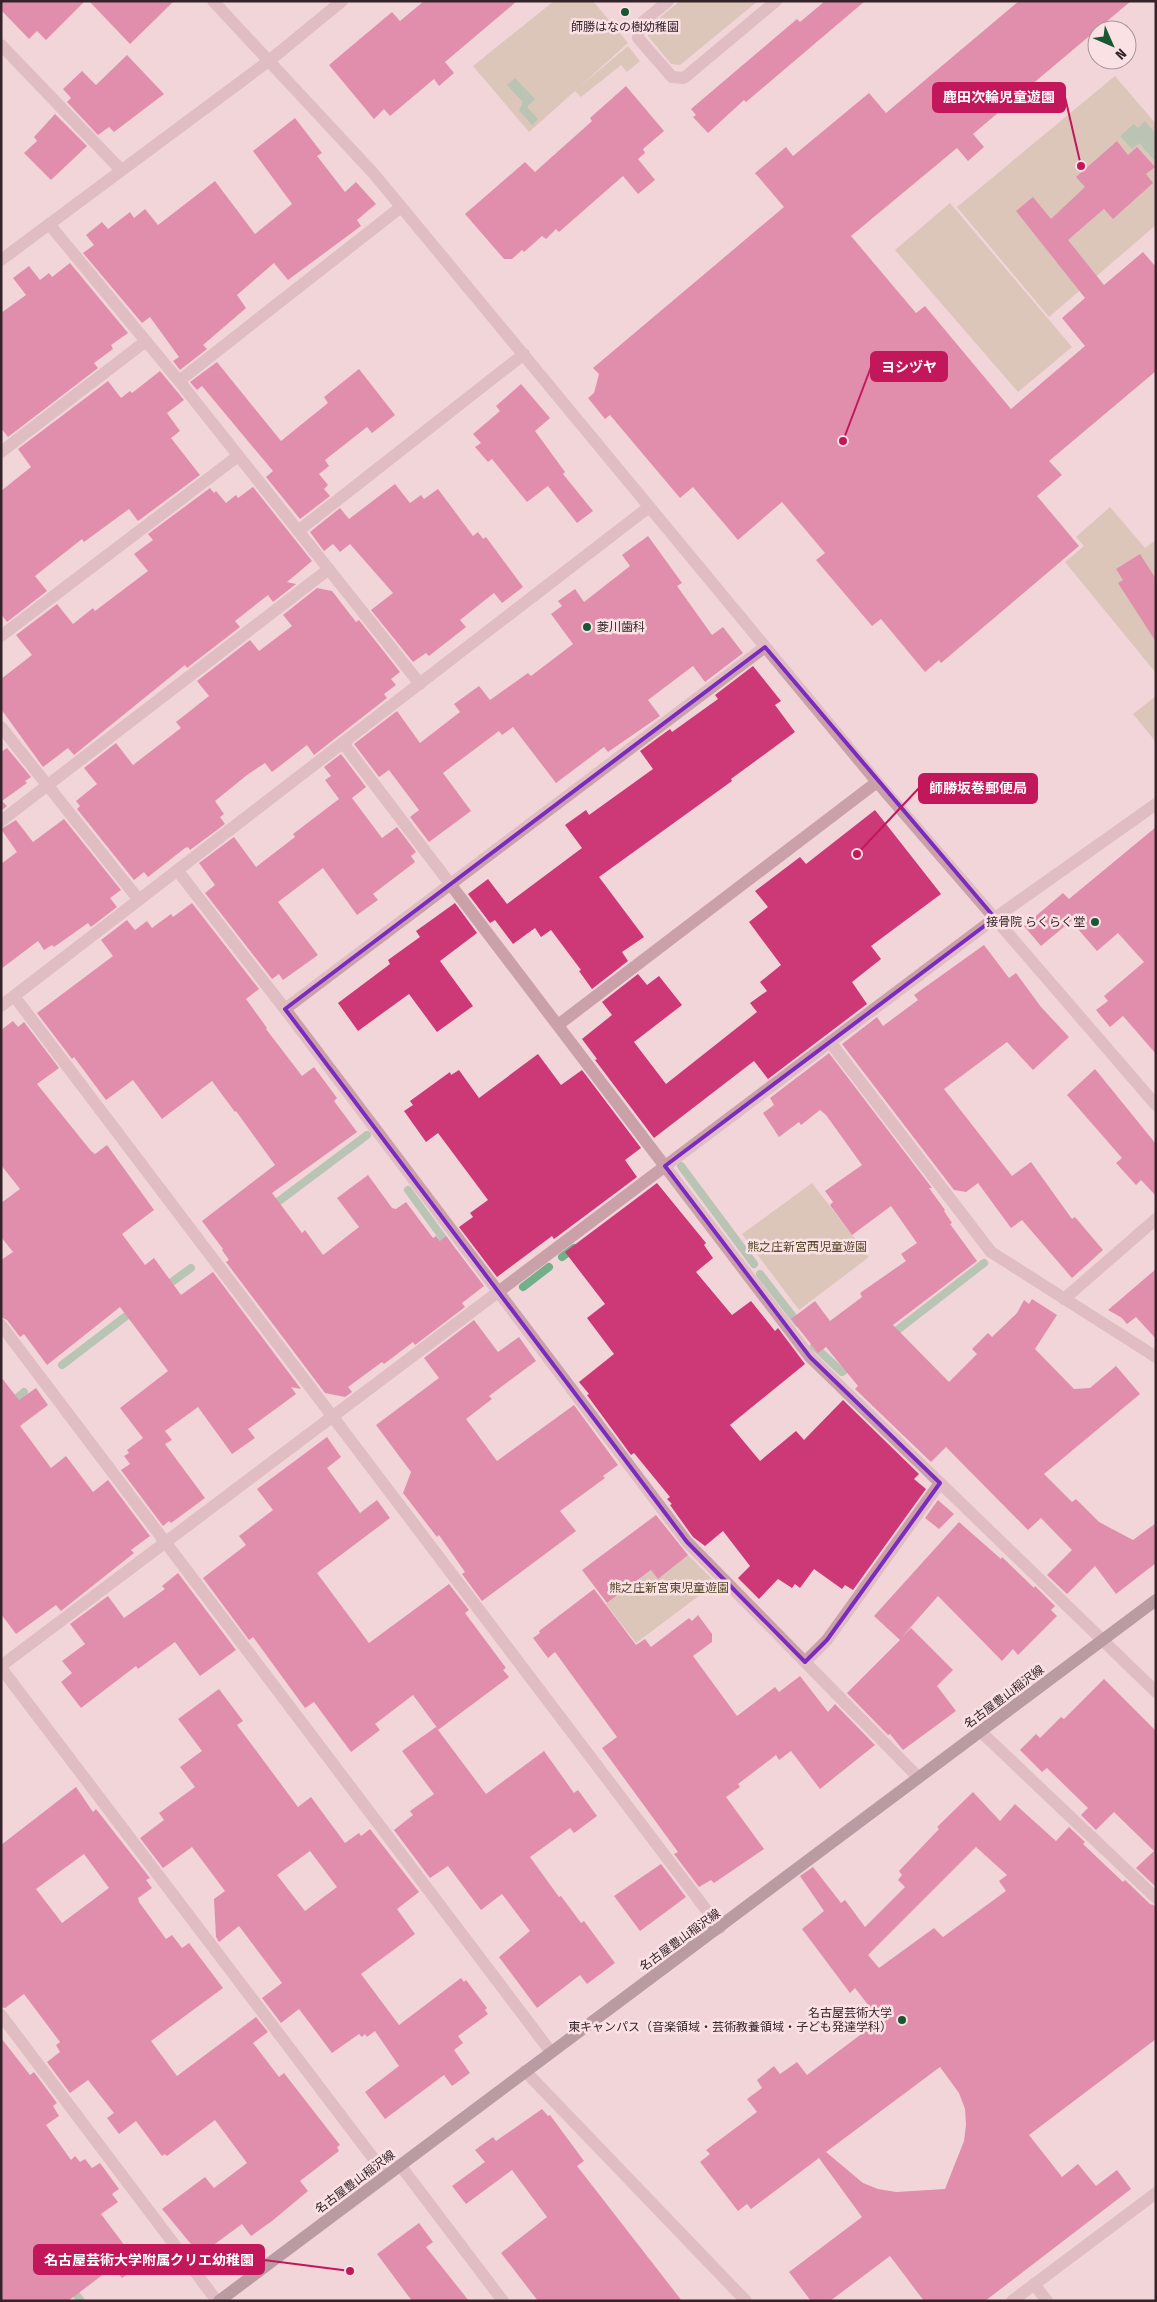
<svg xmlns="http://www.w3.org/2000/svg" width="1157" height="2302" font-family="'Fira Sans Condensed','Noto Sans JP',sans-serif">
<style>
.green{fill:#c1b395}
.water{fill:#73b08a}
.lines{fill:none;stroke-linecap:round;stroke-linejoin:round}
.stream{stroke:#73b08a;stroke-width:8}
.building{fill:#cd3877;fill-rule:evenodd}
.minor{stroke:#caa1a9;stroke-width:12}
.major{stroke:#775460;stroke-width:12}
.marked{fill:none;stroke:#7b2cbf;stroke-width:4;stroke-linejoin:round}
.poi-dot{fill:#185732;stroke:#fae1e4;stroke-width:2}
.labels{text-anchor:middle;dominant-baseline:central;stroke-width:5;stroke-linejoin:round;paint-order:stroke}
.poi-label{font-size:12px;fill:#34242a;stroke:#fae1e4;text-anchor:end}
.park-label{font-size:12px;fill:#534627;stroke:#fae1e4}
.street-label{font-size:12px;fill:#34242a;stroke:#fae1e4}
.leader{fill:none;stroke:#c2185b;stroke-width:2}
.callout-dot{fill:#c2185b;stroke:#fae1e4;stroke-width:2}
.callout{fill:#c2185b;stroke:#c2185b;stroke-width:2}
.callout-label{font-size:14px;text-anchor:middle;font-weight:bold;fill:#fff}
</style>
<rect width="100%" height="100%" fill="#f2d5d9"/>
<path class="green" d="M554 1H593L628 43 578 88 628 46 640 61 627 72 621 65 581 97 575 91 529 132 473 66Z
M680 1H758L680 65 671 64 648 36V27Z
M1115 76 1156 124V225L1049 317 957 207Z
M950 203 1072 347 1018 392 895 250Z
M1110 507 1145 548 1156 540V673L1065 562 1084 546 1076 537Z
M1156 696V742L1133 714Z
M812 1183 869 1257 799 1310 742 1234Z
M681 1548 716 1583 636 1643 606 1604Z"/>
<path class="water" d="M515 78 535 99 527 107 538 119 532 125 519 110 523 102 507 85Z
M1145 121 1156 134V162L1139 143 1132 149 1120 136 1134 124 1138 128Z"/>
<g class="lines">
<path class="stream" d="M681 1166 754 1264
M408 1190 448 1245
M271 1207 367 1135
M562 1257 574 1248
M760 1274 798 1323
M165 1287 191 1268
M523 1287 549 1267
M891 1335 984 1263
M814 1346 842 1372 852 1365
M62 1365 134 1310
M11 1403 24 1392
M70 2286 81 2301"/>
</g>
<path class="building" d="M1 1H85L46 40 37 31 29 39 1 10Z
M89 1H174L130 44Z
M424 1H517L445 62 454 73 439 86 434 79 390 116 384 109 374 119 329 65 392 12 400 21Z
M825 1H865L746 102 744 100 708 133 693 117 696 115 691 109 797 19 800 22Z
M1019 1H1131L973 134 984 147 968 161 957 148 851 236 916 313 925 306 1011 409 1085 346 1062 318 1085 298 1016 211 1033 197 1051 219 1085 187 1076 177 1117 141 1128 155 1137 147 1155 167 1146 174 1153 183 1113 219 1104 209 1068 240 1104 285 1143 252 1156 267V371L1049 461 1062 475 1037 496 1079 546 941 663 939 660 925 672 881 619 872 626 816 560 825 553 782 502 738 540 693 487 680 498 610 415 605 419 588 398 594 393 599 374 593 368 784 207 755 173 786 147 793 156 869 93 886 113Z
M127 55 164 94 114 132 109 127 98 135 67 102 71 98 63 89 82 71 96 85Z
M626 86 664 131 643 149 645 153 638 159 655 180 638 194 623 176 559 232 556 229 546 239 542 236 524 252 522 250 512 259H504L465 214 525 162 535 172 592 121 590 118Z
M55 114 87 146 51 180 24 153 37 141 34 137Z
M295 118 322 153 317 156 345 192 356 182 376 204 357 220 361 226 288 280 274 263 237 295 246 308 203 345 207 349 180 370 173 361 179 357 150 317 142 323 83 253 94 245 86 235 102 222 108 229 130 212 134 218 145 209 158 225 215 181 255 234 292 204 253 151Z
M70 263 128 333 111 345 113 349 94 363 98 368 8 437 1 428V313L26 295 13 278 29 266 40 280 49 273 52 277Z
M217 362 281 441 328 403 324 397 359 369 395 415 372 433 367 427 325 460 329 466 319 474 328 485 324 489 330 496 300 519 266 477 273 471 202 386 197 390 190 382Z
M160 371 184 400 167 413 180 431 171 438 200 475 138 521 129 509 84 542 82 539 35 576 47 591 7 622 1 614V491L31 467 18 449 108 381 121 398 130 391 132 393Z
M521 384 550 418 535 431 565 472 563 474 593 511 577 523 548 486 527 502 492 459 488 462 475 447 481 443 473 434 500 411 496 406Z
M395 484 410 503 421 495 424 499 438 489 473 536 478 532 483 539 486 537 523 587 502 603 494 593 460 620 466 627 429 656 426 653 413 662 371 610 393 593 350 544 340 552 333 544 324 551 310 532 340 508 349 519Z
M253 487 312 561 287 582 296 584 273 602 268 595 235 621 240 627 187 668 185 665 74 755 68 748 43 767 1 709V679L32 655 16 635 57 604 73 624 93 608 95 611 148 571 134 554 153 540 148 534 210 488 214 493 216 491 226 503 236 495 238 498Z
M648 536 682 583 677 586 712 635 723 627 743 653 705 682 693 666 648 700 660 716 608 752 604 747 556 783 513 727 502 735 499 731 443 773 471 811 429 842 410 817 419 810 389 770 379 777 354 744 397 711 420 743 460 712 454 704 479 686 490 700 528 673 531 676 573 644 551 614 562 606 558 601 575 589 584 602 630 566 622 555Z
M1140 554 1156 579V642L1118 583 1123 580 1116 569Z
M317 588 332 591 356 622 359 620 400 672 391 679 396 685 384 694 387 698 314 755 307 745 272 772 265 763 247 775 215 801 224 814 220 817 225 824 190 850 188 847 185 848 148 877 144 872 134 880 77 809 80 806 76 801 97 784 84 768 116 743 133 765 181 728 176 722 209 696 197 681 250 640 259 651 292 626 283 615Z
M753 666 781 701 775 705 795 732 731 779 732 781 599 877 644 937 622 952 628 961 592 989 579 971 581 970 551 930 541 937 535 928 513 944 495 920 490 923 468 894 488 879 507 904 582 848 565 825 586 810 589 815 653 769 640 751 670 729 672 732 718 699 715 695Z
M7 748 31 777 25 781 27 783 2 801 7 806 1 811V752Z
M341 754 366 787 352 798 382 838 397 827 416 852 411 856 415 862 373 894 378 900 357 915 323 868 278 902 318 955 283 980 279 974 272 979 205 893 215 885 199 863 234 837 256 867 295 837 293 834 339 799 325 780 331 776 324 767Z
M875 810 941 894 871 946 881 959 852 982 867 1004 768 1079 754 1061 654 1138 595 1060 597 1059 582 1039 612 1015 602 1002 638 974 647 985 659 976 682 1005 634 1042 666 1084 757 1012 750 1003 767 991 760 982 781 965 749 922 768 907 755 891 800 857 806 864Z
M64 819 121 890 110 898 117 907 91 927 88 923 54 947 52 945 44 950 38 941 1 969V864L17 852 1 829 16 820 33 842Z
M1156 827V1054L1123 1016 1110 1027 1096 1010 1108 1001 1104 996 1144 962 1118 933 1097 951 1071 921 1041 946 1024 926 1063 893 1069 899Z
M192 903 259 989 246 999 267 1028 266 1029 302 1076 314 1067 337 1098 334 1101 357 1132 272 1193 302 1233 305 1230 323 1255 359 1227 337 1198 368 1175 392 1208 396 1209 406 1202 433 1238 436 1236 440 1241 446 1236 484 1286 462 1303 465 1307 415 1345 413 1342 384 1364 382 1362 348 1387 352 1392 345 1397 325 1393 226 1262 229 1260 222 1250 223 1249 202 1221 275 1165 236 1111 235 1112 212 1081 162 1119 133 1080 106 1100 74 1057 72 1059 37 1013 113 956 101 940 127 920 135 930 147 921 152 928 171 914 173 917Z
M455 903 477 933 440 961 473 1006 437 1032 409 994 358 1031 338 1003 390 964 388 960 420 937 416 931Z
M984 945 1009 978 1016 973 1041 1007 1069 1037 1033 1070 1007 1042 944 1089 1012 1176 1031 1162 1072 1219 1075 1217 1103 1250 1072 1278 1022 1220 1011 1228 978 1183 966 1192 954 1190 842 1044 877 1017 883 1026 918 1000 914 995Z
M13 1021 18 1027 24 1022 59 1068 37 1084 91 1151 95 1154 107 1145 154 1210 122 1234 145 1265 154 1258 181 1295 213 1272 301 1389 291 1387 296 1394 248 1429 255 1438 232 1454 198 1407 165 1431 172 1440 165 1444 205 1498 171 1523 169 1521 163 1526 121 1470 130 1464 124 1456 129 1453 127 1450 143 1438 120 1408 168 1371 120 1307 47 1365 24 1334 20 1337 7 1320 1 1317V1260L13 1252 1 1237V1203L20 1189 1 1165V1030Z
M829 1053 932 1188H929L945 1210 944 1211 952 1223 950 1224 977 1261 893 1325 949 1382 977 1354 972 1349 988 1333 992 1337 1017 1313 1024 1300 1029 1304 1032 1299 1057 1315 1035 1349 1074 1389 1090 1388 1116 1366 1140 1394 1044 1474 1072 1502 1076 1499 1099 1522 1133 1540 1156 1523V1563L1116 1594 1095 1566 1067 1594 1047 1575 1072 1550 1041 1518 1028 1530 946 1447 931 1462 855 1389 858 1386 826 1347 818 1353 791 1319 815 1301 830 1321 862 1297 860 1293 906 1261 901 1254 917 1243 891 1206 852 1235 830 1205 833 1202 825 1191 862 1165 826 1115 820 1110 801 1125 799 1122 779 1137 763 1113 774 1105 770 1098Z
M538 1054 561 1085 582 1070 641 1148 625 1160 637 1177 554 1239 552 1236 497 1277 459 1227 473 1217 470 1213 488 1200 438 1133 426 1142 404 1111 413 1105 410 1101 450 1072 451 1075 459 1070 479 1098Z
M1095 1069 1156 1144V1196L1141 1180 1136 1185 1116 1163 1122 1158 1067 1095Z
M657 1183 706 1243 704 1245 713 1258 696 1272 732 1315 751 1301 775 1331 778 1328 805 1364 730 1425 760 1461 796 1431 804 1440 843 1400 919 1474 914 1479 926 1489 853 1590 845 1585 842 1589 814 1569 800 1588 795 1584 792 1588 778 1579 759 1599 738 1578 750 1566 723 1531 705 1546 693 1537 670 1505 672 1504 667 1499 670 1497 634 1453 631 1455 587 1395 589 1394 579 1382 614 1354 587 1318 605 1304 565 1252Z
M1156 1269V1339L1136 1317 1127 1324 1122 1318 1108 1310Z
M474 1320 498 1352 519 1337 536 1361 489 1396 492 1399 466 1419 497 1461 574 1405 618 1465 603 1476 605 1478 560 1511 576 1531 482 1601 462 1574 465 1572 439 1535 437 1537 403 1493 411 1472 376 1425 439 1378 424 1358Z
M1 1377 19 1400 36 1388 48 1405 20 1426 51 1468 66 1456 93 1492 108 1480 150 1536 131 1550 134 1553 61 1611 56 1605 16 1634 1 1614Z
M327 1437 341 1457 327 1468 360 1513 377 1500 390 1518 317 1573 369 1643 449 1584 469 1610 465 1613 506 1668 503 1670 509 1677 438 1730 486 1794 544 1751 574 1793 578 1790 597 1816 574 1833 570 1828 530 1857 559 1897 561 1896 581 1923 584 1921 615 1963 587 1984 580 1975 537 2008 499 1957 530 1931 502 1894 481 1910 448 1866 430 1878 394 1830 413 1815 410 1811 434 1794 402 1751 436 1727 438 1729 413 1695 375 1724 380 1730 351 1752 314 1702 305 1708 253 1637 249 1640 203 1578 246 1545 239 1536 273 1510 257 1489Z
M938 1500 954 1514 939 1529 925 1518Z
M656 1515 688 1555 658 1579 651 1570 607 1603 582 1570Z
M959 1522 1001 1559 1002 1557 1034 1588 1035 1586 1055 1606 1051 1610 1057 1616 1018 1655 1013 1649 1002 1661 938 1596 902 1637 911 1628 953 1670 937 1686 956 1711 903 1750 890 1734 888 1735 847 1693 900 1640 874 1616Z
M178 1573 236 1650 200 1676 175 1642 138 1669 136 1666 81 1708 61 1682 72 1673 62 1661 85 1644 70 1624 108 1596 124 1618 165 1589 162 1586Z
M594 1589 636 1645 645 1639 651 1647 689 1618 692 1621 698 1615 712 1634V1642L693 1656 737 1716 775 1687 779 1692 800 1676 828 1712 835 1704 875 1745 820 1789 791 1751 779 1760 776 1755 738 1784 740 1787 726 1797 764 1849 714 1883 711 1880 699 1887 674 1854 678 1852 602 1748 617 1737 555 1652 548 1658 533 1638 540 1633 539 1631Z
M1104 1679 1156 1731V1887L1136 1868 1154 1851 1114 1812 1096 1830 1081 1815 1088 1808 1047 1768 1042 1772 1020 1750 1036 1734 1040 1738 1061 1717 1064 1719Z
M219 1689 243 1721 237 1725 298 1807 311 1797 345 1843 359 1833 361 1836 370 1829 419 1892 397 1909 415 1934 361 1974 399 2025 461 1978 464 1982 466 1980 487 2008 485 2010 488 2014 458 2036 463 2043 454 2050 470 2073 452 2086 444 2075 385 2119 365 2092 399 2066 375 2031 367 2037 365 2034 362 2037 359 2034 332 2053 299 2009 281 2023 262 1998 282 1983 239 1926 219 1942 216 1937 214 1899 225 1891 192 1847 163 1868 140 1838 164 1820 159 1813 195 1787 180 1767 202 1751 178 1719ZM310 1851 337 1887 305 1911 277 1875Z
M76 1787 93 1812 96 1809 150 1878 146 1880 152 1888 138 1898 139 1902 166 1939 172 1935 182 1948 189 1943 223 1988 151 2041 177 2076 256 2017 268 2032 253 2043 279 2077 284 2073 340 2145 337 2147 339 2151 300 2181 308 2191 272 2221 251 2236 242 2224 200 2255 162 2209 205 2177 214 2188 247 2163 215 2120 167 2156 165 2154 162 2156 136 2121 119 2134 107 2118 114 2113 88 2080 70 2093 47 2062 60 2052 56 2045 60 2042 24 1994 5 2008 1 2007V1845ZM84 1854 109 1888 62 1923 36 1889Z
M973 1792 1000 1821 1015 1804 1056 1841 1069 1827 1085 1842 1083 1844 1123 1882 1125 1880 1150 1904 1156 1906V2039L1029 2135 1062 2177 1078 2164 1096 2186 1117 2170 1131 2189 985 2301H924L890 2256 830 2301H811L789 2272 862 2217 819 2158 751 2209 747 2204 738 2211 700 2162 710 2154 706 2150 757 2112 747 2099 762 2088 757 2080 774 2066 780 2074 797 2062 807 2075 880 2020 855 1988 850 1993 802 1929 824 1911 800 1876 813 1867 841 1903 845 1900 865 1927 905 1887 898 1880 902 1875 899 1871 939 1829 937 1827ZM976 1847 1007 1875 999 1881 1006 1891 943 1937 934 1928 879 1968 868 1955ZM940 2067 959 2093 965 2109 966 2125 964 2141 945 2189 896 2192 878 2189 863 2183 826 2152Z
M661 1864 686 1897 640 1931 614 1896Z
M1 2038 30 2075 34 2072 57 2103 53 2106 59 2116 46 2125 71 2160 75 2156 80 2162 85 2159 92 2168 100 2163 119 2189 112 2194 118 2202 101 2214 140 2266 122 2278 113 2267 68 2301H1Z
M542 2109 548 2116 550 2115 584 2161 577 2166 682 2301H538L501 2253 547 2217 512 2170 466 2204 452 2186 485 2162 475 2150 493 2137 496 2141Z
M419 2223 433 2242 426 2247 469 2301H412L377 2254Z"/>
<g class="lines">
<path class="minor" d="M213 1 374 174 877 782 1156 1105
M668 1 639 25 638 38 672 77 684 78 776 1
M1 45 121 170
M49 224 179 381 420 684
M1 260 270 60 342 1
M179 381 401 207
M1 452 146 341
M298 531 524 354
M1 636 238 456
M1 727 139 900
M343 743 810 1357 1156 1692
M1 821 329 569
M177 870 285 1009 687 1542 918 1777
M14 996 720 1928
M1 1006 649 507
M285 1009 765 647
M558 1025 877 782
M830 1042 991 1252 1156 1357
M1064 1299 1156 1219
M1 1325 551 2052
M805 1662 827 1640 940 1483
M1 1666 995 918 1156 804
M1 1668 386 2175
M981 1732 1156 1898
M1 2015 217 2301
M525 2071 746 2301
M400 2165 503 2301
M1034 2284 1047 2301
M1012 2301 1156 2193"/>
<path class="major" d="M219 2301 1156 1600"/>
</g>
<path d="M0 0H1157V2302H0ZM765 647 995 918 665 1166 810 1357 940 1483 827 1640 805 1662 687 1542 285 1009Z" fill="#f2d5d9" fill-opacity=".55" fill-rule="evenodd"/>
<path class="marked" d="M765 647 995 918 665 1166 810 1357 940 1483 827 1640 805 1662 687 1542 285 1009Z"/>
<g class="poi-dot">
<circle cx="625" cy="12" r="5"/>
<circle cx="587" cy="627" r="5"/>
<circle cx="1095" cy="922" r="5"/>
<circle cx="902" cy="2020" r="5"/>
</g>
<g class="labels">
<g class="poi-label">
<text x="625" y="27" text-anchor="middle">師勝はなの樹幼稚園</text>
<text x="597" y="627" text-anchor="start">菱川歯科</text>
<text x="1085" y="922">接骨院 らくらく堂</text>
<text x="892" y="2013">名古屋芸術大学<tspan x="892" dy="14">東キャンパス（音楽領域・芸術教養領域・子ども発達学科）</tspan></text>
</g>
<g class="park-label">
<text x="807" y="1247">熊之庄新宮西児童遊園</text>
<text x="669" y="1588">熊之庄新宮東児童遊園</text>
</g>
<g class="street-label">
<text transform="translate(1004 1697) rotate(-37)">名古屋豊山稲沢線</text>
<text transform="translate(680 1940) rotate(-36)">名古屋豊山稲沢線</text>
<text transform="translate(355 2182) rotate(-37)">名古屋豊山稲沢線</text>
</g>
</g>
<path class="leader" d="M1081 166L1065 97M843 441L871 367M857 854L919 788M350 2271L264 2260"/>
<g class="callout-dot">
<circle cx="1081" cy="166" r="5"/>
<circle cx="843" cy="441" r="5"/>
<circle cx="857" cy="854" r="5"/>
<circle cx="350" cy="2271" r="5"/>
</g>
<g class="callout">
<rect x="933" y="83" width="132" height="29" rx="5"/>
<rect x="871" y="352" width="76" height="29" rx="5"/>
<rect x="919" y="774" width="118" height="29" rx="5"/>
<rect x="34" y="2245" width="230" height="29" rx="5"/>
</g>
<g class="callout-label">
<text x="999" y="102">鹿田次輪児童遊園</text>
<text x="909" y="372">ヨシヅヤ</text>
<text x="978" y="793">師勝坂巻郵便局</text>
<text x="149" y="2265">名古屋芸術大学附属クリエ幼稚園</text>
</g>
<rect width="1157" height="2302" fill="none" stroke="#34242a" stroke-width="5"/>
<g transform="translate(1112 45) rotate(135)"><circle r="24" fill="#fae1e4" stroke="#ab959a"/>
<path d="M0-4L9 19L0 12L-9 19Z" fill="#185732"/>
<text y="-8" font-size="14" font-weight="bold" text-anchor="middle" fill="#34242a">N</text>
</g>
</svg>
